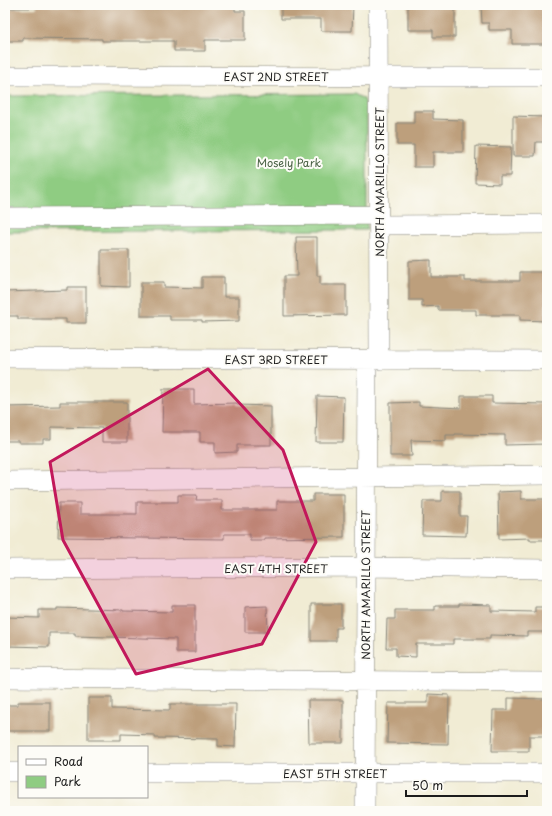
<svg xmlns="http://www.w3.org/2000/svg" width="552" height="816" font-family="'Playpen Sans',sans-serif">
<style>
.green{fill:#8fcc82;stroke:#56744f}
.building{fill:#bd9f7b}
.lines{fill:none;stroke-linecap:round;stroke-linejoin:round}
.minor-casing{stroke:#868478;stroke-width:20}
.minor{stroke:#fff;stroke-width:19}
.marked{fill:#c2185b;fill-opacity:0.2;stroke:#c2185b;stroke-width:3;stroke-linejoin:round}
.labels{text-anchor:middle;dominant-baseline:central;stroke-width:4;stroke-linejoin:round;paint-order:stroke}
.street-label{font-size:11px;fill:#1c1c1c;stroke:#fdfcf7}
.park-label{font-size:11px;fill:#4a6245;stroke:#fdfcf7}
</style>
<rect width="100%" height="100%" fill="#fdfcf7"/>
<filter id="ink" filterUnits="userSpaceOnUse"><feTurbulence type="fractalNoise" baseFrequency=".025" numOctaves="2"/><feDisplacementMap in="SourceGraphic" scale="8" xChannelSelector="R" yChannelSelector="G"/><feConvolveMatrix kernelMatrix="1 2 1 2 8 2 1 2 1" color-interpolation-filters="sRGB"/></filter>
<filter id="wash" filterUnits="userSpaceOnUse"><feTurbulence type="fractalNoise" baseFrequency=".012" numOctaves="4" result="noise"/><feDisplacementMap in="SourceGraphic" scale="16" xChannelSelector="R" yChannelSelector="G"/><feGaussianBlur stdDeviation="0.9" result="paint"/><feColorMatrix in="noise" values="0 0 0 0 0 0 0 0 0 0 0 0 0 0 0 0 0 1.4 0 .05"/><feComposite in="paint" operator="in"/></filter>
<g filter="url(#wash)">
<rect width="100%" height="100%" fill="#f1ecd4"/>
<path class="green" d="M354 94 364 99 367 108V230L5 232V96Z"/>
<g id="blocks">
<path class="building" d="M37 5 108 7V5H235V11H245V40H205V51H174V41H102V39L23 38V41H5V8H37Z
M353 5 352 31H321V19H281V6Z
M408 5H455V37H433V30H408Z
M481 5H547V44H512V30H489V23H482Z
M414 111H433V119L463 120V152H433V167H414V145H397V123H414Z
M513 116 545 117V142H536L535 156H513Z
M476 146 511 147 510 176H500V184L475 183Z
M296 237H317V276H320V285H346V315L284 316V276H297Z
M101 250H129V287L101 286Z
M431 260V277H465V281H520V272H546V321L520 320V315H476V310H438V306L422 307V300H409V261Z
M202 277H224V297H239V321L202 322V320H170V316H141V282H164V287L202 288Z
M67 287H86V323H66V319H18V316H5V292L67 290Z
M163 389H194V404L237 403V405L271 406V445H237V452L215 453V442H200V432H162Z
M317 396 344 397 343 442H316Z
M461 396H492V403L547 404V444L505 445V435L455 434V435H446V441L411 440 412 456H390V403L419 402V406L461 408Z
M60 402H127V442H102V428L51 427V439H43V443H19V441H5V407L60 406Z
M442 491H460V516H467L466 536 422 535 423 501H442Z
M521 491V499H547V540H530V538L499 539 498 492Z
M313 494H344V537L264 538V540H250V534H224V539L58 537 59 503H80V514H137V502H178V495H197L196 500H222V510H277V501H313Z
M311 604H341V628H336V641H311Z
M459 604 491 605V611L535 612V607H547V632H527V636L490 635V639H453V644H416V657L396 656V648H386L387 619H395V610H435V606H459Z
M172 605H195V652H176V639L75 636V633H49V647L5 646V617L39 618V610H57V608L123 610V611L172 612Z
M267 606 268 632H245V607Z
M428 694 449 695 448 744 387 743 388 703H428Z
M88 698H112V709L170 710V704H236L235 747 218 746V739L155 738V735L121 734V740H88Z
M508 698 547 699V736H529V751H492L493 710H508Z
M308 700H343V743H309Z
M18 702H50V731H5V705H18Z"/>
</g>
</g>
<g filter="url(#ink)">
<use href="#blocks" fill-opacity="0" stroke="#868478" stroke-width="1"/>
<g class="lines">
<defs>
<path id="minor" d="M378 5 379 360
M5 76 547 77
M5 217 378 215
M379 225 547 224
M5 358 547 360
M5 481 547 475
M5 569 365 567 547 569
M5 678 547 682
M5 772H19
M147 773H547
M365 811 367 360"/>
</defs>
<use href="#minor" class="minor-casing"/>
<use href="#minor" class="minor"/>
</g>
</g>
<path class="marked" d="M208 369 283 450 316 542 262 644 136 674 63 540 50 462Z"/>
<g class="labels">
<g class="street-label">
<text x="276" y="76">EAST 2ND STREET</text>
<text transform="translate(379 182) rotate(-90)">NORTH AMARILLO STREET</text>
<text x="276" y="359">EAST 3RD STREET</text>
<text x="276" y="568">EAST 4TH STREET</text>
<text transform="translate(365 585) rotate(-90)">NORTH AMARILLO STREET</text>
<text x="335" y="773">EAST 5TH STREET</text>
</g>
<g class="park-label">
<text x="289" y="162">Mosely Park</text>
</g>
</g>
<rect width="552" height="816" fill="none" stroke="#fdfcf7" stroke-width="20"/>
<rect x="18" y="746" width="130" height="52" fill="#fdfcf7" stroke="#a3a29f"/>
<rect x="26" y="759" width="20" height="6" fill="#ffffff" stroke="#a3a29f"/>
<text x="54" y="766" font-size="12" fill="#1c1c1c">Road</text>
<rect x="26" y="776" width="20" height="12" fill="#8fcc82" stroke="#a3a29f"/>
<text x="54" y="786" font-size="12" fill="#1c1c1c">Park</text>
<path d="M406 790v6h121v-6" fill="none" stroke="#1c1c1c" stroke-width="2"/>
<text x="412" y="790" font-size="12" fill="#1c1c1c" stroke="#fdfcf7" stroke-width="3" paint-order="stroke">50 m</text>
</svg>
